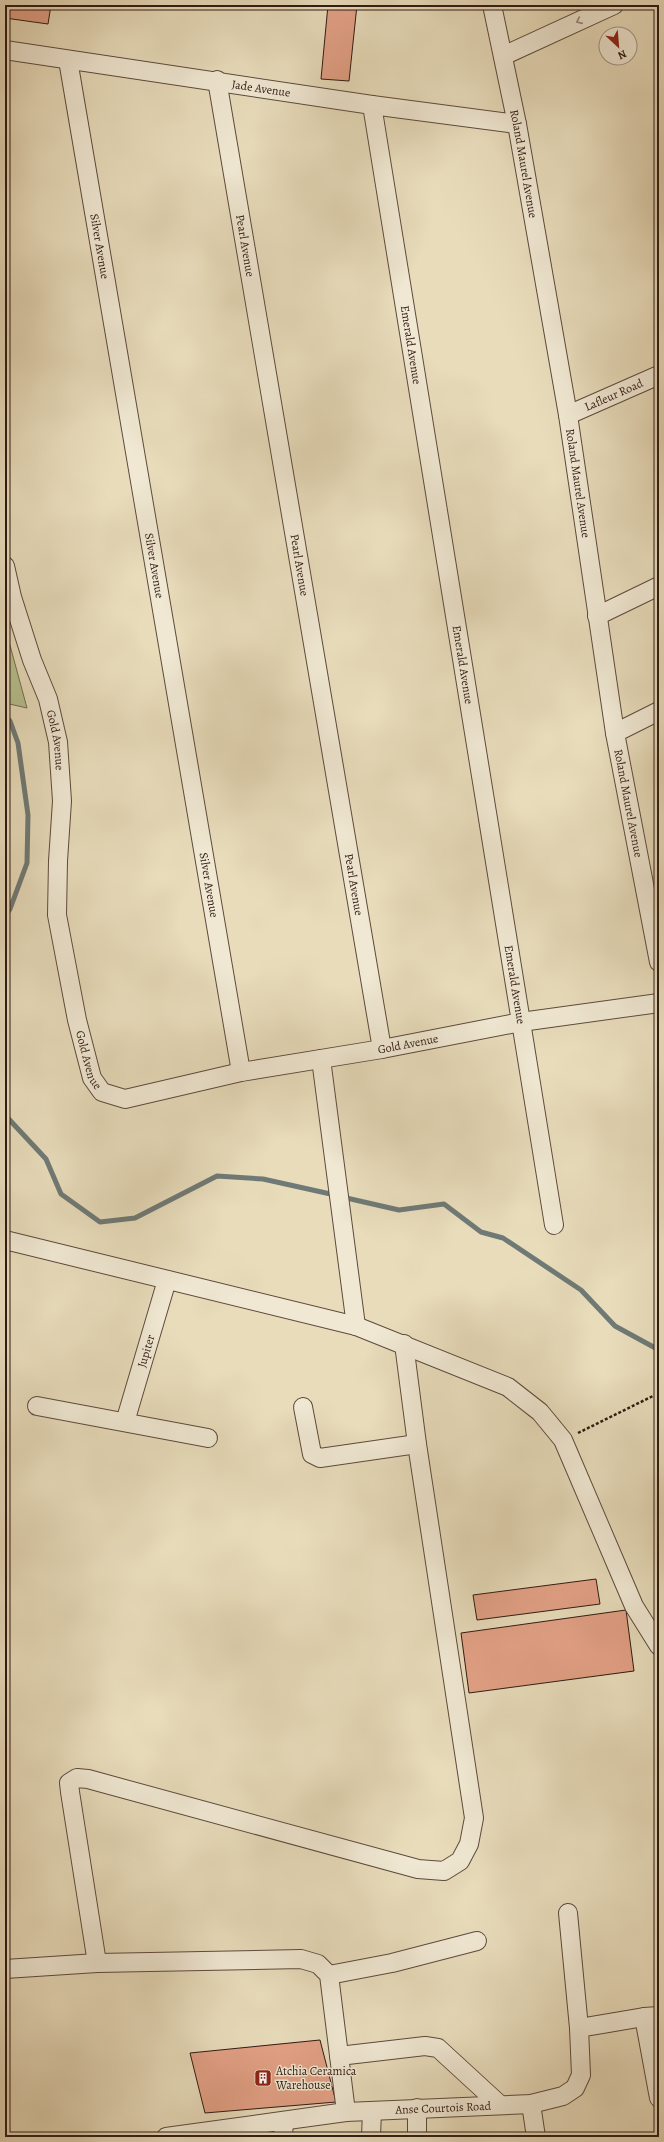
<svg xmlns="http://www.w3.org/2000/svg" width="664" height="2142" font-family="Alegreya,serif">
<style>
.green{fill:#b7c08f;stroke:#736d51}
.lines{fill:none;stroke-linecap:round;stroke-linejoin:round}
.stream{stroke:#6f7a76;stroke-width:5}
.building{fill:#e3a186;stroke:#2f1a13}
.minor-casing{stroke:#5d4a3d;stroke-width:20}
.path{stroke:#2f1a13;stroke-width:2.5;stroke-dasharray:3 2;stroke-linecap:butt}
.minor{stroke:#f0e8d3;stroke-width:18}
.oneway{stroke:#998b7d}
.labels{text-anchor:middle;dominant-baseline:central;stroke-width:3;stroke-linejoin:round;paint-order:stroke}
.street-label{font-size:12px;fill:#2f1a13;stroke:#f0e8d3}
.poi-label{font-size:12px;fill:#2f1a13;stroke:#f0e8d3;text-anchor:start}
</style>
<rect width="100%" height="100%" fill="#e8dcbb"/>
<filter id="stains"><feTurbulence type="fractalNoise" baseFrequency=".005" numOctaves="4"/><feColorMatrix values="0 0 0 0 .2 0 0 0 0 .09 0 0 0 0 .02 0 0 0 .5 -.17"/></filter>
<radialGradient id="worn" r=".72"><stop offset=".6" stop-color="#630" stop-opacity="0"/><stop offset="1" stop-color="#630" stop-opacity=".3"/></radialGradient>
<path class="green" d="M5 627 27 708 5 703Z"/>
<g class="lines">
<path class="stream" d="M5 715 10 721 18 743 28 815 27 863 10 909 5 916
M5 1115 46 1159 61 1194 100 1222 135 1218 217 1176 263 1179 335 1195
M342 1197 399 1210 444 1204 481 1232 503 1238 581 1290 615 1326 659 1350"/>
</g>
<path class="building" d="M5 5H51L48 24 5 18Z
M328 5H357L349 81 321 79Z
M596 1579 600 1604 477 1620 473 1595Z
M626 1610 634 1671 469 1693 461 1633Z
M320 2040 336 2102 205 2113 190 2053Z"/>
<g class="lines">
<defs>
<g id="minor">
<path id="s1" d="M492 5 517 124 568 415 615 733 659 962"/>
<path id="s2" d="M5 50 372 105 517 124"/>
<path d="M503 56 614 5"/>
<path id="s3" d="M68 60 241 1072"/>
<path id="s4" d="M217 80 382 1049"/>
<path id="s5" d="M372 105 554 1225"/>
<path id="s6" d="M568 415 659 375"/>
<path id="s7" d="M5 566 12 597 32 660 48 699 58 742 62 801 58 861 57 915 77 1020 92 1078 102 1092 125 1099 241 1072 382 1049 521 1022 659 1003"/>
<path d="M597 616 659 586"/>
<path d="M615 733 659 711"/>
<path d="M321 1059 356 1326"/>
<path d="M5 1240 356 1326 508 1387 540 1412 563 1440 634 1606 659 1646"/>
<path d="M37 1406 208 1438"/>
<path d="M303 1407 312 1454 320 1458 417 1444"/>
<path id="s8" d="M125 1422 167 1280"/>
<path d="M568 1913 579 2028"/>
<path d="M97 1963 70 1792 69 1783 77 1778 88 1779 418 1869 444 1871 460 1861 469 1844 474 1818 417 1444 404 1344"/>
<path d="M5 1969 97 1963 301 1959 318 1964 329 1975 346 2112"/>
<path d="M329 1975 392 1963 477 1941"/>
<path d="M644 2017 659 2098"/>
<path d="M339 2056 425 2046 438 2048 499 2104"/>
<path d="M531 2104 536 2137"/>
<path id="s9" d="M166 2137 346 2112 531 2104 563 2096 575 2088 581 2075 579 2028 644 2017 659 2016"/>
<path d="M283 2137 284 2121"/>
<path d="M371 2137 372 2111"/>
<path d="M417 2137V2108"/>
</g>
</defs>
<use href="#minor" class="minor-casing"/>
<path class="path" d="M578 1433 659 1393"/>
<use href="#minor" class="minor"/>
</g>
<defs><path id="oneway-chevron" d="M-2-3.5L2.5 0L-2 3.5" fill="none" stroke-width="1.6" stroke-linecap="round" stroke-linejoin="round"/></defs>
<use class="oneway" href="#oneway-chevron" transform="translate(579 21) rotate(156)"/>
<defs>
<symbol id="building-square" viewBox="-11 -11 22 22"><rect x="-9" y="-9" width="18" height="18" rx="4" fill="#8f2418" stroke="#f0e8d3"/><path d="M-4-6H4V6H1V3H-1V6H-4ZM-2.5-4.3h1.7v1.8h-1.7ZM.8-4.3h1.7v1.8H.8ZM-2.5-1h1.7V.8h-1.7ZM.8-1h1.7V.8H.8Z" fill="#fff"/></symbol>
</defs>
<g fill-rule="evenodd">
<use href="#building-square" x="253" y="2068" width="20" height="20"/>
</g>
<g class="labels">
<g class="street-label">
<text stroke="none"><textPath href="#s2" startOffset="259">Jade Avenue</textPath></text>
<text stroke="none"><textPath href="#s1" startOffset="162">Roland Maurel Avenue</textPath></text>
<text stroke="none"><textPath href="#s4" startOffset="168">Pearl Avenue</textPath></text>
<text stroke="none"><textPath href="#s3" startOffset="189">Silver Avenue</textPath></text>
<text stroke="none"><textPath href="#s5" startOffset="243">Emerald Avenue</textPath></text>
<text stroke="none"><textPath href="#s6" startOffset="50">Lafleur Road</textPath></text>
<text stroke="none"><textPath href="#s1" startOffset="486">Roland Maurel Avenue</textPath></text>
<text stroke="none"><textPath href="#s4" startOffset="492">Pearl Avenue</textPath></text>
<text stroke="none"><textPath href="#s3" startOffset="513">Silver Avenue</textPath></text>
<text stroke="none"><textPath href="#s5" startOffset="567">Emerald Avenue</textPath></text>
<text stroke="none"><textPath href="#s7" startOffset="182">Gold Avenue</textPath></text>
<text stroke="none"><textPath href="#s1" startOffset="810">Roland Maurel Avenue</textPath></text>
<text stroke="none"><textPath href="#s4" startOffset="816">Pearl Avenue</textPath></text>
<text stroke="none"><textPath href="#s3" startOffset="837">Silver Avenue</textPath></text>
<text stroke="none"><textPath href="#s5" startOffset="891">Emerald Avenue</textPath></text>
<text stroke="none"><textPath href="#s7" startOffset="854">Gold Avenue</textPath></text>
<text stroke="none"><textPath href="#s7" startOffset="506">Gold Avenue</textPath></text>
<text stroke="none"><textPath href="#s8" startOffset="74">Jupiter</textPath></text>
<text stroke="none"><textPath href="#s9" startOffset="279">Anse Courtois Road</textPath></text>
</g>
<g class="poi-label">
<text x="276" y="2071">Atchia Ceramica<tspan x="276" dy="14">Warehouse</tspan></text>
</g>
</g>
<rect width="664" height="2142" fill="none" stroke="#e8dcbb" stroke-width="20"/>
<rect x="6" y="6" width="652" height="2130" fill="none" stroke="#2f1a13" stroke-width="2"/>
<rect x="10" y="10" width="644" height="2122" fill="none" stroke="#2f1a13"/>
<g transform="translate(618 46) rotate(154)"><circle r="19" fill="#f0e8d3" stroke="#a39686"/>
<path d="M0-3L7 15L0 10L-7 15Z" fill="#8f2418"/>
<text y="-6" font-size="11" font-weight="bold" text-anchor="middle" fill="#2f1a13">N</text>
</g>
<rect width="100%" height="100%" filter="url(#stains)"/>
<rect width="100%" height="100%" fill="url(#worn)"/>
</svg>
